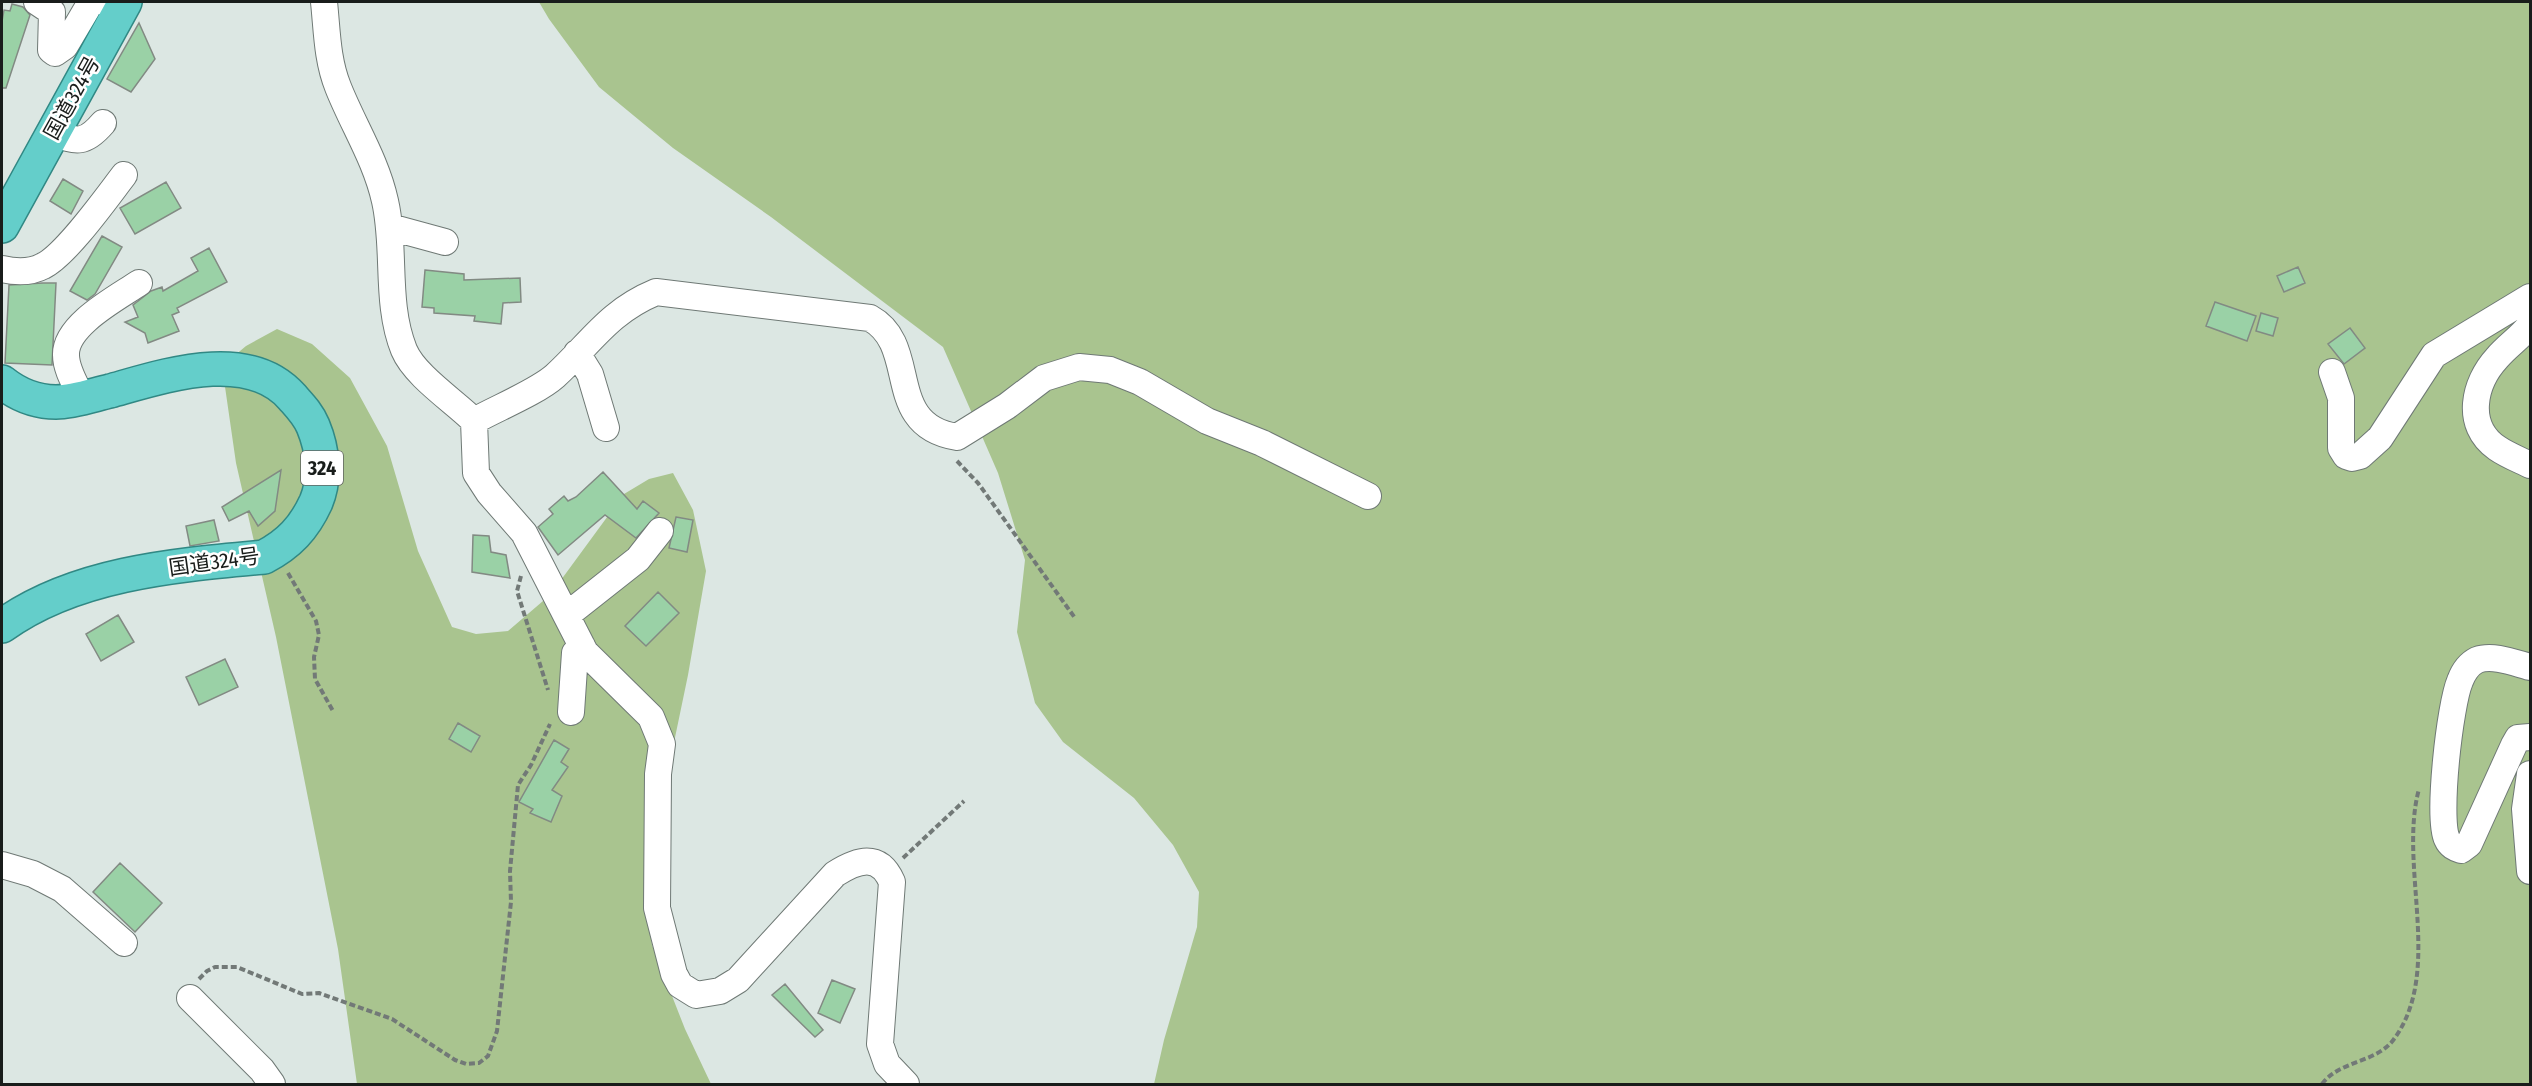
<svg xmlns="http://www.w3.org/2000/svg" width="2532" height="1086" font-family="'Fira Sans Condensed','Noto Sans JP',sans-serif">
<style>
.green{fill:#a9c48f}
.building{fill:#9ad1a6;stroke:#828a83;stroke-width:1.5}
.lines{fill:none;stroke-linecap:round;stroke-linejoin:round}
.minor-casing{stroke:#6f7975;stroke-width:28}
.trunk-casing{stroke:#318884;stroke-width:36}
.path{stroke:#727977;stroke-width:4;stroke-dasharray:6 3;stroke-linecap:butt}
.minor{stroke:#fff;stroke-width:26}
.trunk{stroke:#64ceca;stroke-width:33}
.labels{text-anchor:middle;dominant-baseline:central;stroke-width:5;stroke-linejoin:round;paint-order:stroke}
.shield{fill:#fff;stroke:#5e615f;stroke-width:1.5}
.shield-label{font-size:20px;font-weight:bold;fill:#191d1b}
.street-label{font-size:21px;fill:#191d1b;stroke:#fff}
</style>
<rect width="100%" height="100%" fill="#dce7e3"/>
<path class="green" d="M539 2H2530V1084H1154L1164 1040 1197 927 1199 892 1173 845 1134 798 1063 742 1035 703 1017 632 1025 560 998 473 943 347 771 217 673 148 599 87 549 19Z
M277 329 312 344 350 378 387 446 418 551 452 627 476 634 508 631 550 595 624 494 649 479 673 473 693 510 706 571 688 675 645 882 652 945 685 1029 711 1084H357L338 949 276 637 236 463 222 366 246 346Z"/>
<path class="building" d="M12 4 23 7 30 15 6 88H2V21L4 10 10 11Z
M139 23 155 59 131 92 107 79Z
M63 179 83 191 71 214 50 201Z
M166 182 181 208 135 234 120 208Z
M102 236 122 247 95 294 87 300 70 291Z
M209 248 227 282 177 308 179 312 172 315 179 331 148 343 145 333 125 322 138 317 133 305 151 291 162 287 163 291 198 271 191 258Z
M2298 267 2305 283 2284 292 2277 276Z
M425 270 464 274V280L520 278 521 302 503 303 501 324 474 321 475 316 434 313V308L422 307Z
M43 283H56L52 365 5 363 9 285Z
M2215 302 2256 316 2247 341 2206 326Z
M2261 313 2278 318 2273 336 2256 331Z
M2350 328 2365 348 2344 364 2328 344Z
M281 470 275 511 258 526 249 511 229 521 222 507Z
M603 472 637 509 643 501 659 513 636 538 605 515 558 555 538 527 553 514 549 509 564 496 568 501 576 497Z
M676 517 693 520 687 552 669 548Z
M214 520 219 541 190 546 186 526Z
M473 535 489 536 491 552 506 555 510 578 472 572Z
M658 592 679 613 646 646 625 626Z
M118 615 134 642 101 661 86 634Z
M225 659 238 687 199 705 186 677Z
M458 723 480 736 471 752 449 739Z
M554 740 569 749 561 762 568 767 552 790 562 796 551 822 530 813 533 809 519 802Z
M120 863 162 903 135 932 93 892Z
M832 980 855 989 840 1023 818 1013Z
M785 984 823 1030 815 1037 772 995Z"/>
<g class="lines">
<defs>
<path id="minor" d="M37 2 52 12 51 50 55 53 65 46 91 2H95
M324 2C327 30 327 60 338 87 353 125 376 160 385 201 396 249 385 303 404 350 415 376 454 401 474 421L476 473 489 493 524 533 585 652 651 717 662 744 658 774 657 908 674 974 680 985 696 995 720 991 738 980 835 874C857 860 879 852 892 882L880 1044 887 1064 906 1084
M53 133C77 142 85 144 103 123
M390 227 445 242
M2 269C15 272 30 273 43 266 66 255 107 197 124 175
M2530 325C2521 337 2507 346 2497 358 2474 383 2464 425 2497 448 2507 455 2520 460 2530 465
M577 353 590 374 606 428
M2332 372 2341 398V448L2346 456 2352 458 2360 456 2380 438 2434 355 2530 297
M82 398C76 385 66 370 66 355 65 325 117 298 139 283
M474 421C497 408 537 392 555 376 591 343 608 312 656 292L870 318C921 346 882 425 957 437L1007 406 1044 378 1079 367 1110 370 1140 382 1207 421 1262 443 1368 496
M567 615 638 559 660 531
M2530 667C2515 663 2493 654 2477 660 2469 664 2463 673 2460 681 2450 704 2437 818 2447 839 2450 846 2455 848 2461 850L2469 844 2514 745 2518 738 2530 737
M571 712 575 653 582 646
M2530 774 2525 809 2530 871
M2 865 33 874 62 889 124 943
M190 998 262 1070 272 1084"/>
<path id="trunk" d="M2 226 125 2
M2 382C17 394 36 402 56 402 74 402 93 395 110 391 164 376 248 347 292 397 300 406 308 414 313 426 323 450 326 478 316 502 304 528 289 544 264 557 176 565 75 573 2 626"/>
</defs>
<use href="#minor" class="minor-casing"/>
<use href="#trunk" class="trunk-casing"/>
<path class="path" d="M957 461 978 483 1075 618
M288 573 316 621 319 635 314 657 315 679 333 711
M521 576 517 591 548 690
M903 858 964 801
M199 979 207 971 215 967H237L302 994 319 993 392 1019 455 1060 466 1064 479 1063 488 1056 497 1031 511 902 510 871 518 785 531 765 550 724
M2322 1084C2340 1060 2377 1063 2394 1039 2444 971 2398 866 2419 789"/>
<use href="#minor" class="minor"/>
<use href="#trunk" class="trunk"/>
</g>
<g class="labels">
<rect class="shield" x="301" y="451" width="42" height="34" rx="4.5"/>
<g class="shield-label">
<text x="322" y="468">324</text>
</g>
<g class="street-label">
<text transform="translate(72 98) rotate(-61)">国道324号</text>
<text transform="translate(214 562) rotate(-8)">国道324号</text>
</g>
</g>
<rect width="2532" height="1086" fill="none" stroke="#191d1b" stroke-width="6"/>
</svg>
